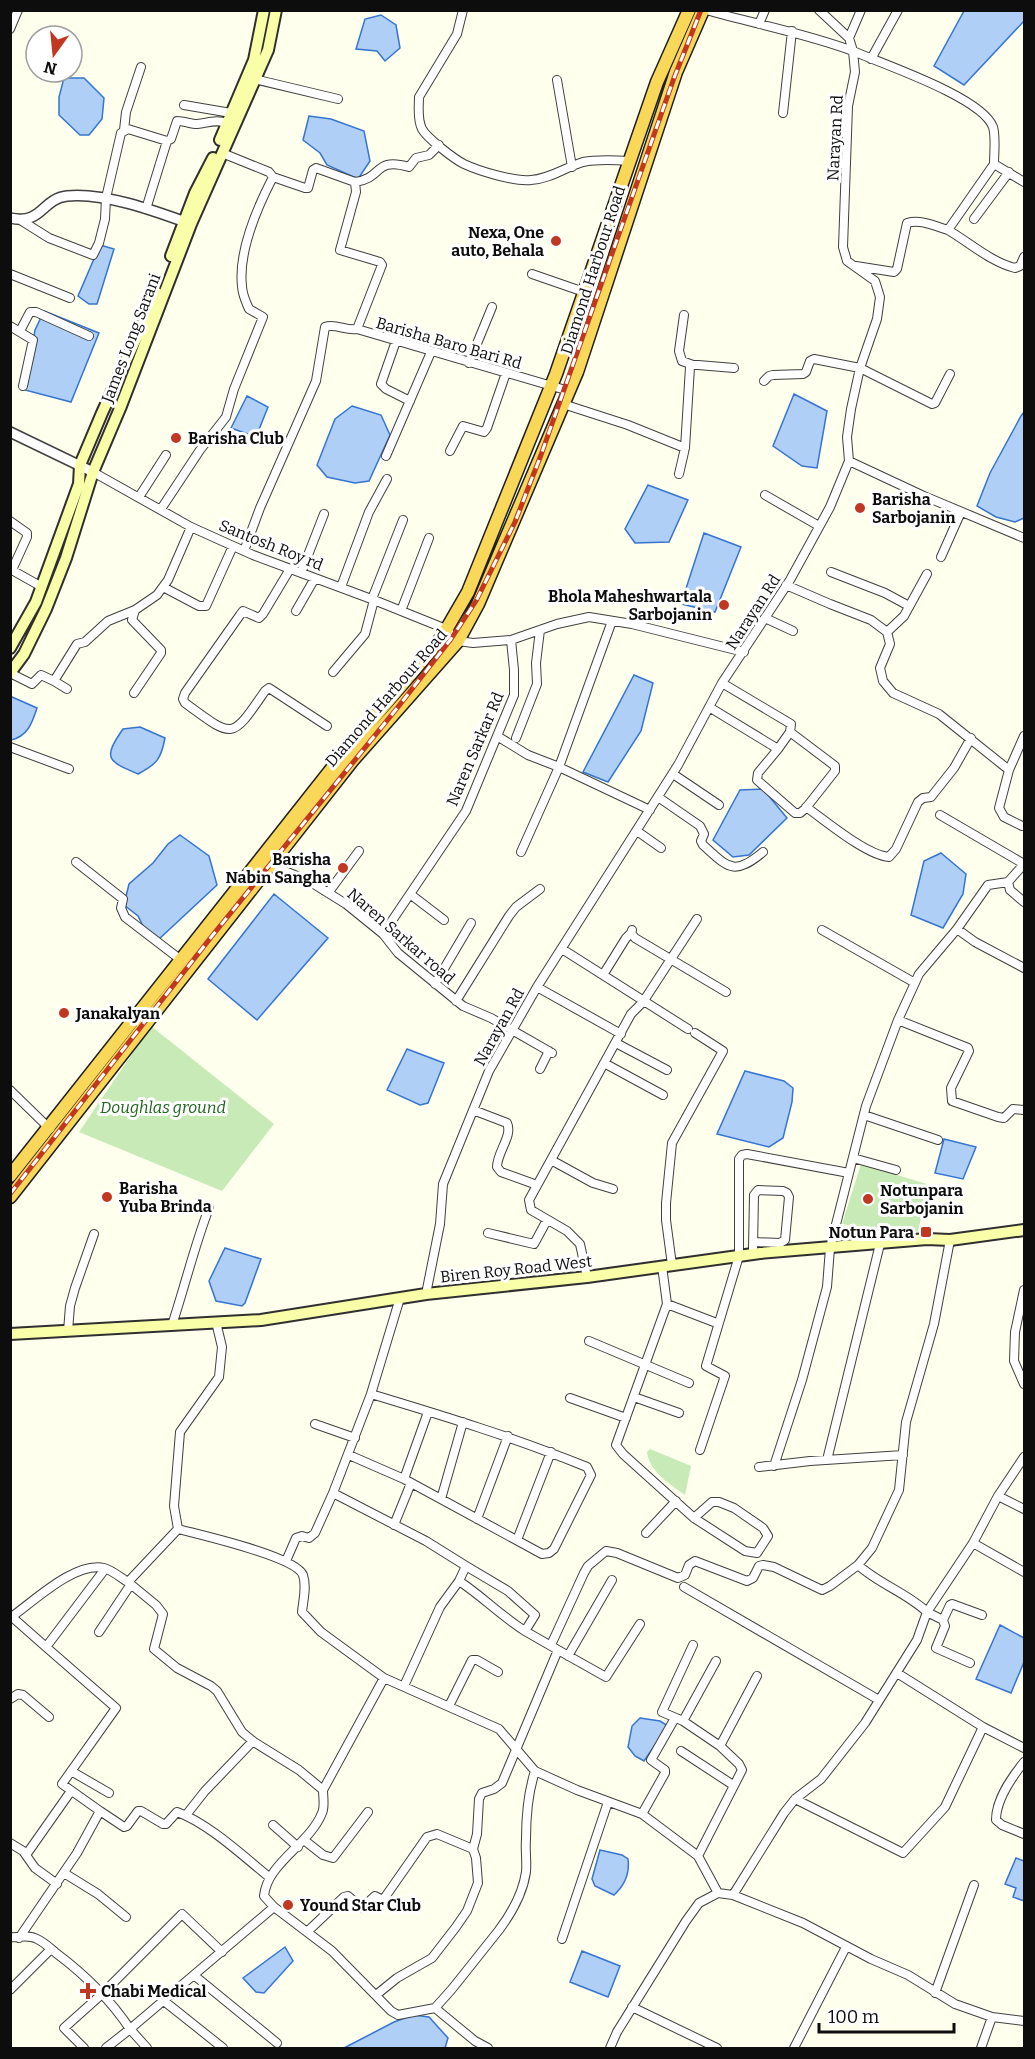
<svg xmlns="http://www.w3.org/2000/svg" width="1035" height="2059" font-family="Bitter,serif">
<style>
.green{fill:#c7eab6}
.water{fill:#b0cff7;stroke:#3575d0;stroke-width:1.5}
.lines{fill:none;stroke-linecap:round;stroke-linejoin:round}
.minor-casing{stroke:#404040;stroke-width:10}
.tertiary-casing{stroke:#404040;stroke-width:12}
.secondary-casing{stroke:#2f2f2f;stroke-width:14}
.trunk-casing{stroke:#1e1e1e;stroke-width:15}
.minor{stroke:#fff;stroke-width:8}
.tertiary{stroke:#fff;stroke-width:9}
.secondary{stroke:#f8ffa8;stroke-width:10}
.trunk{stroke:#f9d859;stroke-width:12}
.rail-casing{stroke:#c03822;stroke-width:5}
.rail{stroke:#fff;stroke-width:3;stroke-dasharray:9;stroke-linecap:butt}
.poi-dot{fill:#c03822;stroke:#fff;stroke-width:2}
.labels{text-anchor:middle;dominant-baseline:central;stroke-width:6;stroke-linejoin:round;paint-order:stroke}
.street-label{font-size:16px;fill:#0d0d0d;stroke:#fff}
.poi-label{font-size:16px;font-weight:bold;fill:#0d0d0d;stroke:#fff;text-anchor:start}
.park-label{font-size:16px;font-style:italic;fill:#1d661c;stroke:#fff}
</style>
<rect width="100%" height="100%" fill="#ffffed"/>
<path class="green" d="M151 1026 274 1124 222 1191 79 1132Z
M861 1164 930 1185 917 1234 907 1236 842 1224Z
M650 1449 691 1466 685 1495C671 1485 649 1471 647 1452Z"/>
<path class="water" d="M964 11H1024V21L964 85 934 66Z
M381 15 396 25 400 48 385 61 377 51 356 49 365 19Z
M64 78H84L104 98 102 119 89 135H80L59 115V97Z
M309 116 331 119 364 131 370 161 358 179 327 165 320 153 303 140Z
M100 245 114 249 97 304H89L78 296Z
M44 311 99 333 71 402 25 390 35 330Z
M794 394 827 411 817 468 802 466 773 446Z
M247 396 268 407 256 437 231 428Z
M352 406 381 415 390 435 369 481 355 483 327 477 317 465 335 419Z
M1024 412V518L1015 522 996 517 977 506 990 473 1021 416Z
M648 485 688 500 669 542 635 543 625 529Z
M704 533 741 547 715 612 681 604Z
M634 675 653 683 641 731 608 782 583 772Z
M12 697 37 708C32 723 28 736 11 740L10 699Z
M140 727 165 738C161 759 157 764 138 774 108 761 102 759 123 729Z
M763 789 787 818 749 855 733 857 713 840 740 790Z
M180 835 209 856 217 885 158 940 144 928 138 916 124 905 129 884 153 863 168 844Z
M941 853 966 874 963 894 943 928 911 915 924 861Z
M274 894 328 938 257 1020 208 979Z
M407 1049 444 1063 428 1103 420 1105 387 1090Z
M745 1071 784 1081 793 1088 792 1102 783 1138 769 1147 717 1134Z
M944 1139 976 1147 963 1179 935 1173Z
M225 1248 261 1259 245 1303 242 1306 216 1301 209 1281Z
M1000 1625 1024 1638V1662L1011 1693 976 1679Z
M640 1718 660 1721 668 1726 644 1761 635 1756 628 1747 632 1726Z
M600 1850 622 1855 628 1859C630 1874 625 1885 614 1895L595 1886 592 1879Z
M1016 1858 1024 1861V1901L1013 1897 1016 1888 1005 1884Z
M285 1947 293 1961 264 1993 256 1992 243 1978Z
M582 1951 620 1966 608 1997 570 1982Z
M413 2015 429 2017 448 2038 445 2048H344L394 2022Z"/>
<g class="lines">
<defs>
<path id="minor" d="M463 10 457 34 419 97C419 106 417 119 422 129 427 138 454 159 464 164 479 171 515 182 531 180 550 179 566 167 583 162 598 159 615 160 629 161
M819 10 849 38 853 51C882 64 982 97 993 127 996 137 994 153 994 164L1024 182
M759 24 765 10
M10 29 18 10
M849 38 861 10
M871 59 898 10
M254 79 338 99
M557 80 572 167
M184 105 231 113
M783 113 792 31
M124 130 126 112 141 67
M222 153 269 172 273 177 305 188H308L313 170 316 168 355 182 356 192 340 250 380 262 382 265 357 329 569 391
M355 182C384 178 373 157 409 167L416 158 429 155 439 145
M146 209 167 141
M974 219 1009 172
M22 221 49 238 93 255 99 243 105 219 106 198 121 133 128 129 167 141 171 139 177 121C184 121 191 124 197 124 208 123 216 119 227 123
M948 230C970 243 991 262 1015 268L1020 266 1024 257
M856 266 894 272 897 269 907 223C921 219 935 226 948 230L994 164
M10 274 70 298
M532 274 584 292
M684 315 679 351 682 361 693 365
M10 326 33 340 23 386
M20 331 30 312H36L89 336
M396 341 381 384 386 389 410 401
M469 363 492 307
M764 381 769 376 773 375 803 374 806 372 810 361 814 359 860 368 932 404 935 403 950 374
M563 404 628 425 685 448 679 474
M685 448 690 367 693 365H698L734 368
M450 451 463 426 484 432 487 428 506 373
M386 456 431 352
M849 461 924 496 1024 538
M93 472 191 527 253 555 374 600 446 629 458 641 473 643 511 640 514 670V695L466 811 383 934
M765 495 819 526
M139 497 166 455
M161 509 200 450 226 417 234 389 263 317 249 309C246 302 242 294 242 286 238 251 257 208 273 177
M10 521 27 533V537L12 570
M244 551 260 508 316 381 325 327C335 323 346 331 357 329
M941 557 961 512
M10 569 42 587
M290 569 263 614 259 618 243 611 240 615 185 693 183 699 185 703C234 739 231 740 265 691L269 688 327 726
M831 572 885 593 909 606
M301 573 324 514
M786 585 830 604 871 620 887 632 890 644 880 668 883 681 893 693 939 714 1009 770 999 808 1004 817 1022 826
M163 587 199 606H206L233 546
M341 587 369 512 387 479
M372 599 403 520
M296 611 315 578
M401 611 429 538
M765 618 793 631
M887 632 904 616 927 574
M511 640 557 624 589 617 632 624 744 652
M333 672 365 634 374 600
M10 673 32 684 41 675 54 681 77 644 85 642 108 621 135 610 157 595 168 580 191 527
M54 681 67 689
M134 693 161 653V650L132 620 135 610
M709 707 778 749 758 773 757 780 795 813H800L805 809 835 771V766L790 732 791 724 722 683
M497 736 528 755 559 767 650 810
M516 738 537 684 536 663 540 630
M10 747 69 769
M778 749 790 732
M1009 770 1024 736
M673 774 719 805
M658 797 700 826 704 834 701 841 703 845C728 867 733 877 763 852
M806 807C826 821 866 855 889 857L896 849 918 802 923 798 931 797 954 768 971 738
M940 815 1024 864
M637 831 661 848
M521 852 559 767 612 621
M76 862 123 899 121 908 125 917 181 960
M1024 864 1008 882 1010 890 1024 902
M270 865 309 881 346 904 383 934 398 953 463 1006 491 1018 552 1053
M328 893 359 851
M410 894 444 920
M957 929 975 942 1024 968
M632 930 631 933 635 938 726 992
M822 930 915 983
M562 949 688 1029
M603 975 626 938 631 933
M435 984 471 923
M537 987 621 1034
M456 1001 509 916 516 907 540 889
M898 1020 968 1048 969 1051 951 1088 952 1101 998 1117 1004 1118 1013 1109 1024 1110
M616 1043 667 1070
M604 1063 663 1095
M540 1069 549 1051
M10 1090 50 1129
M473 1110 507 1123C513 1136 497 1152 497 1167L501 1172 537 1185
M864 1115 938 1140
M853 1158 896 1170
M551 1160 593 1183 613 1189
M488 1233 534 1244 547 1220
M753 1254V1248L754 1195 758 1190 783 1191 787 1193 789 1197 785 1240 780 1243 753 1242
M672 1265 666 1220V1203L672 1143 723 1051 695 1033
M662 1266 667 1304 616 1445 623 1454 694 1518 745 1551 757 1553 768 1536 763 1528 734 1508 719 1502H712L694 1518
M587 1277 580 1244 567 1231 531 1210 529 1200 631 1014 643 1002 697 919
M1024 1290 1015 1332 1014 1361 1024 1384
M426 1294 440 1224 443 1184 489 1071 537 987 678 765 722 683 790 580 830 507 849 461 847 437 851 409 860 368 877 319 880 297 875 281 847 261 843 247 848 106 855 72 853 51C805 33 755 24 706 10
M400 1298 371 1394 333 1493 426 1541 466 1566 508 1591 535 1615 525 1631 558 1650 502 1783 494 1789 482 1793 479 1799 477 1834 473 1849
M667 1304 714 1322
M172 1325C185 1286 194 1247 209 1208
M68 1331 70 1306 75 1288 94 1234
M589 1341 689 1383
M371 1394C444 1416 516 1438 587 1467L591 1475 554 1549 549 1553 542 1554 404 1479 428 1412
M634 1397 679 1413
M570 1398 626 1418
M315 1424 355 1438
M700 1450 725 1376 706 1366 739 1256V1159L742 1155 747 1154 849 1173
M349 1455 404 1479
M827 1460 880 1244
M774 1466 802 1380 827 1287 830 1248 866 1106 898 1020 919 974 957 929 988 885 1008 882
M759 1467 810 1461 903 1455
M998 1496 1024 1457
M441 1499 463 1422
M477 1519 508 1436
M394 1525 411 1483
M178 1529C200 1535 295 1556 303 1575 307 1587 303 1601 302 1612L321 1632 384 1678 499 1729 535 1771 577 1790 642 1814 698 1856 718 1893 699 1903 686 1921 617 2032 610 2048
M178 1529 174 1506 180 1432 219 1377 222 1347 216 1322
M646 1533 676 1501
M517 1540 551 1452
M973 1543 1024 1572
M286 1561 296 1538 302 1536 309 1538 315 1533 333 1493
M459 1581C482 1596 501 1616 525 1631
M128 1582 156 1605 163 1614 154 1649 177 1668 211 1686 217 1691 242 1732 254 1742 299 1770 323 1790C323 1797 325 1807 322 1813 310 1844 267 1863 264 1896L274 1907
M684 1587 879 1700
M982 1615 952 1604 950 1605 943 1620 927 1612 973 1543 998 1496 1024 1509
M12 1617 46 1647
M10 1618C33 1602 75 1561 104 1568 112 1570 121 1578 128 1582L178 1529
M943 1620 945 1626 936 1648 970 1663
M99 1632 131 1584
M551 1645 584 1573 588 1566 606 1551 617 1553 678 1578 685 1575 689 1565 695 1561 747 1581 753 1578 759 1566 763 1565 774 1567 822 1590 830 1586 858 1565
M693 1645 662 1712 683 1721 720 1746 757 1676
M558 1650 606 1677 640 1624
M568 1656 612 1580
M897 1673 983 1727
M404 1686 440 1607 459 1581 466 1566
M10 1699 18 1694 23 1695 49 1717
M449 1706 472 1660H477L498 1672
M683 1721 716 1661
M681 1751 733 1785
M1024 1762C1012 1777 996 1799 996 1820L1002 1825 1024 1834
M71 1771 109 1793
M323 1790 384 1678
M795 1799 903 1853 945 1807 983 1727 1024 1748
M100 1811 124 1827 127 1826 138 1811H141L163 1824H166L177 1812C208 1823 243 1856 269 1877
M642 1814 665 1773V1770L651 1760 675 1718
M186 1815 205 1791 253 1741
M273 1825 298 1847
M304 1840 323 1855 333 1858 368 1812
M10 1843 23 1851 35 1868 57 1884
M26 1855 71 1791
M698 1856 742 1770 739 1764 720 1746
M64 1873 98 1894 126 1917
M718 1893 733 1895 803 1923 871 1959 908 1975 955 2004 992 2017
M733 1895 784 1813 795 1799 821 1779 865 1723 917 1640 927 1612C907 1593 879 1584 858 1565L872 1548 899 1490 906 1422 934 1324 950 1240
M308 1931 344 1897 348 1896 362 1908 375 1896 383 1900 427 1837 437 1834 473 1849 476 1858 478 1883 467 1911 456 1927 432 1958 397 1978 376 1995
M10 1937C20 1938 28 1934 37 1939 44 1942 50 1948 56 1953 84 1974 110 1999 130 2029L274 1907 332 1951 391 2011 398 2015 435 2008 452 1989 499 1930C511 1914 523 1892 526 1872 527 1861 525 1850 526 1839 526 1816 528 1793 535 1771
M19 1938 77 1853 100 1811 62 1784 116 1708 46 1647 105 1569
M562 1939 608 1802
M195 1976 277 2043
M10 1990 51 1949
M935 1993 974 1885
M164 2001 223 2048
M632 2007 717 2048
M435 2008 475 2041 488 2048
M84 2048 64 2028 102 1994 182 1914 222 1952
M106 2048 130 2029 147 2048
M794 2048 846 1947
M981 2048 992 2017 1024 2021"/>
<path id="tertiary" d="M10 218C43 225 41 199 67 196 103 192 155 211 188 223
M10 432 93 472"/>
<path id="secondary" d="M220 140 254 60 264 10
M171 256 195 193 213 158
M10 648 36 602 79 484 80 465 102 413 157 293
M10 673 24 654 46 609 66 558 93 472 121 406 191 224 268 50 276 10
M10 1334 261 1320 426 1294 587 1277 760 1253 927 1239 950 1240 1024 1230"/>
<path id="trunk" d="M10 1176 341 757 442 637 468 592 556 374 657 82 689 10
M10 1197 352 761 458 641 478 604 577 372 676 72 703 10"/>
</defs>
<use href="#minor" class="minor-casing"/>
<use href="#tertiary" class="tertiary-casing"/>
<use href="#secondary" class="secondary-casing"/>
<use href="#trunk" class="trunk-casing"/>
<use href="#minor" class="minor"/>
<use href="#tertiary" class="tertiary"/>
<use href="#secondary" class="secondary"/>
<use href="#trunk" class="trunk"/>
<defs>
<path id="rail" d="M10 1194 212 936 398 707 451 639 476 601 515 522 541 455 674 78 701 10"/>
</defs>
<use href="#rail" class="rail-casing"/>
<use href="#rail" class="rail"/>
</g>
<g class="poi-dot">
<circle cx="556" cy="241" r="6"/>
<circle cx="176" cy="438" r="6"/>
<circle cx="860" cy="508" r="6"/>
<circle cx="724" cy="605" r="6"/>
<circle cx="343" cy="868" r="6"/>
<circle cx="64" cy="1013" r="6"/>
<circle cx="107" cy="1197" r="6"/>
<circle cx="868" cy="1199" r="6"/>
<rect x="920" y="1226" width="12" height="12" rx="3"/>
<circle cx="288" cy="1905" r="6"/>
<path d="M85 1982h6v6h6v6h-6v6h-6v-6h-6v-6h6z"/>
</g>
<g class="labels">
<g class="street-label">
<text transform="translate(835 138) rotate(-87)">Narayan Rd</text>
<text transform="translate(593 270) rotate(-72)">Diamond Harbour Road</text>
<text transform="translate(131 338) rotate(-69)">James Long Sarani</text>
<text transform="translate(449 343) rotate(16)">Barisha Baro Bari Rd</text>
<text transform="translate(271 545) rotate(22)">Santosh Roy rd</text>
<text transform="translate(753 612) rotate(-57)">Narayan Rd</text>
<text transform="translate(386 698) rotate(-49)">Diamond Harbour Road</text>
<text transform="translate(475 749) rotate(-67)">Naren Sarkar Rd</text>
<text transform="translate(401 936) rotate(41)">Naren Sarkar road</text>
<text transform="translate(499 1027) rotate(-61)">Narayan Rd</text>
<text transform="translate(516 1269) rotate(-6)">Biren Roy Road West</text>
</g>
<g class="poi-label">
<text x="544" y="232" text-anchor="end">Nexa, One<tspan x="544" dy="18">auto, Behala</tspan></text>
<text x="188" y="438">Barisha Club</text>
<text x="872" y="499">Barisha<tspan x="872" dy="18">Sarbojanin</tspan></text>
<text x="712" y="596" text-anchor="end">Bhola Maheshwartala<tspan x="712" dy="18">Sarbojanin</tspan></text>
<text x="331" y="859" text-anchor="end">Barisha<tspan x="331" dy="18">Nabin Sangha</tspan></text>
<text x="76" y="1013">Janakalyan</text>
<text x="119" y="1188">Barisha<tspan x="119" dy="18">Yuba Brinda</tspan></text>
<text x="880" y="1190">Notunpara<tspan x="880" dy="18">Sarbojanin</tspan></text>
<text x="914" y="1232" text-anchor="end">Notun Para</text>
<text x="300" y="1905">Yound Star Club</text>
<text x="101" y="1991">Chabi Medical</text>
</g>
<g class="park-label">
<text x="163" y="1107">Doughlas ground</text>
</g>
</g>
<rect width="1035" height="2059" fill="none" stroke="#0d0d0d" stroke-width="24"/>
<g transform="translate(54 54) rotate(195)"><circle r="28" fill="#ffffff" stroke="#9e9e9e" stroke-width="1.5"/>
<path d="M0-4.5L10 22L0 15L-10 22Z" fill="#c03822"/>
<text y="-9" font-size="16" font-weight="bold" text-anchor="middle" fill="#0d0d0d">N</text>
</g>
<path d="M819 2023v9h135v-9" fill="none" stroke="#0d0d0d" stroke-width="3"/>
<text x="828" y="2023" font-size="18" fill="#0d0d0d" stroke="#ffffff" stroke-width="4.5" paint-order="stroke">100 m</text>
</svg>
